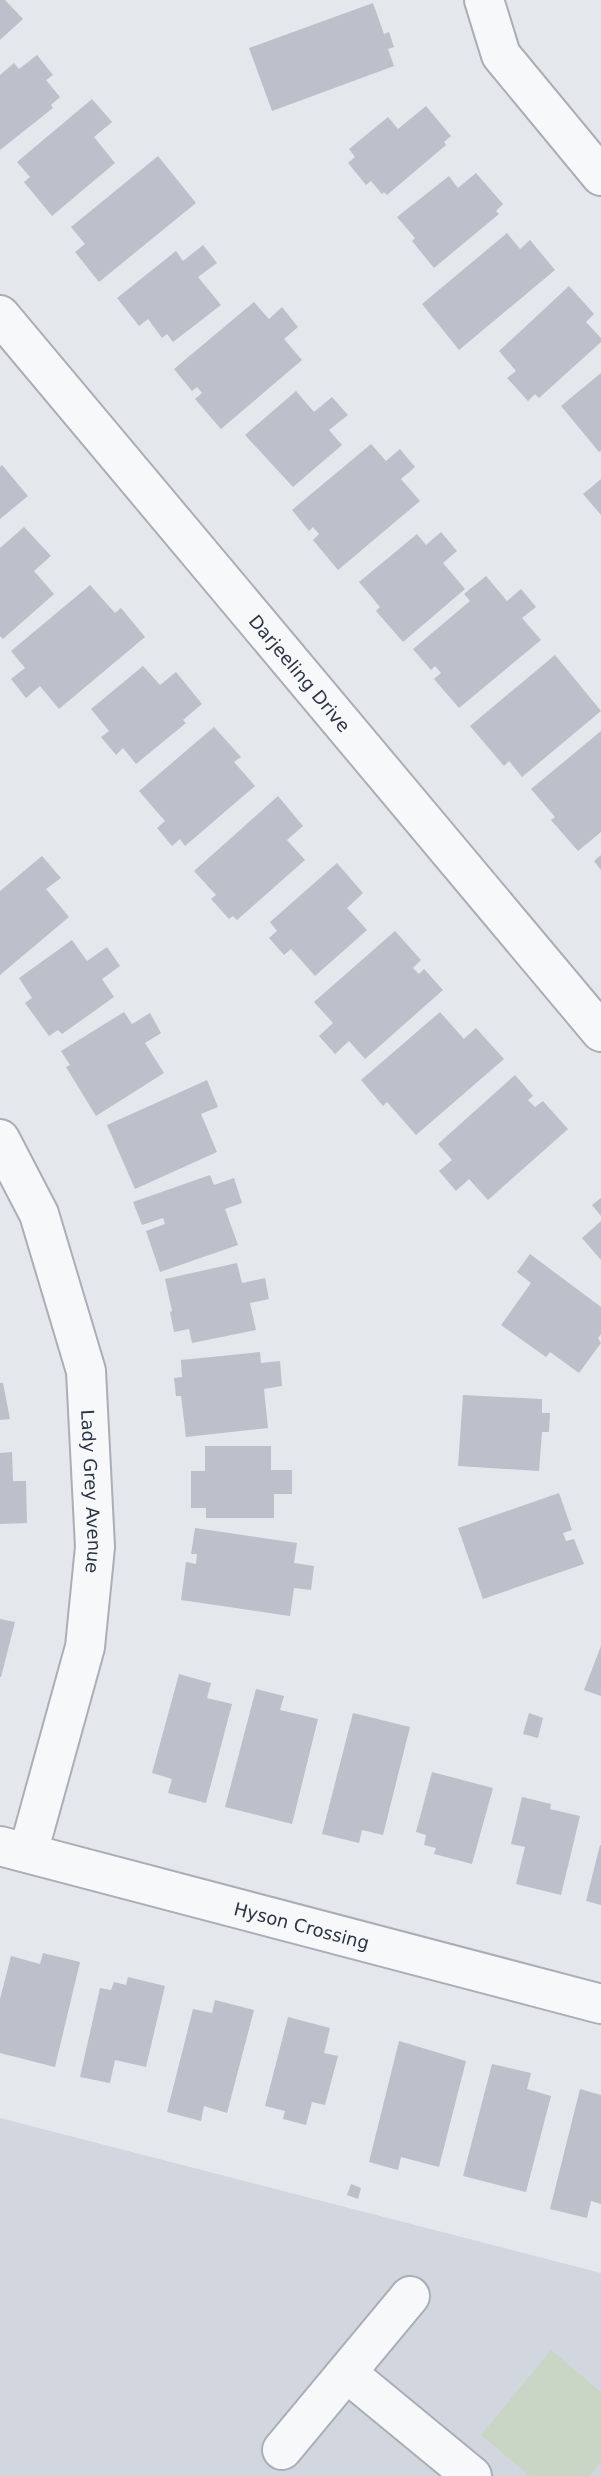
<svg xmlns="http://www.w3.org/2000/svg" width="601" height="2476" font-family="'DejaVu Sans',sans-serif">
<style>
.built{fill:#d2d6de}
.green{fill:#c9d6c5}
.building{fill:#bbc0ca}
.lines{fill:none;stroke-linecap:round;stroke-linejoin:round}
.minor-casing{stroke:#a9aeb7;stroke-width:42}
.minor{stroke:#f7f8fa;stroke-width:38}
.labels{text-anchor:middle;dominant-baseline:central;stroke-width:5;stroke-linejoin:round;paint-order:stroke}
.street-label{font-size:18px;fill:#2b3445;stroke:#f4f6f9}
</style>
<rect width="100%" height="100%" fill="#e4e7ec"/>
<path class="built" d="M0 2118 601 2273V2476H0Z"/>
<path class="green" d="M551 2350 601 2392V2461L589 2476H530L481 2435Z"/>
<path class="building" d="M0 0H5L23 19 0 40Z
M373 3 384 34 389 32 394 47 388 49 394 66 272 111 249 48Z
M37 55 53 75 46 80 60 97 51 105 53 108 0 150V75L14 63 19 69Z
M92 99 112 122 94 137 115 163 52 216 24 182 30 177 17 162Z
M426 106 451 136 444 142 446 145 387 195 384 192 382 194 371 181 366 185 348 163 355 157 349 149 388 117 398 129Z
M158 156 196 203 99 282 75 252 85 244 71 227Z
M476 173 503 204 496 211 499 214 434 268 412 241 415 238 397 217 449 176 458 188Z
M507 233 520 249 530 240 555 270 459 350 422 304Z
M203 245 217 263 198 277 221 305 173 342 167 334 162 338 148 319 139 326 117 298 176 251 183 261Z
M569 286 594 314 586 322 601 338V342L539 398 535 394 528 401 507 378 516 371 499 351Z
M254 302 269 319 282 307 298 327 284 339 302 360 221 429 195 399 202 393 197 387 192 391 174 369Z
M601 373V451L599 452 561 406Z
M296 391 314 412 332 397 348 415 329 430 342 445 293 487 245 435Z
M371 444 386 461 400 449 415 467 401 479 420 501 338 570 313 540 319 534 313 527 309 531 292 510Z
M2 465 28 496 0 519V467Z
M601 479V515L583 494Z
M24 527 51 556 34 571 54 594 3 639 0 636V548Z
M441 532 457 551 443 563 465 589 403 642 376 611 380 607 359 582 417 534 426 545Z
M486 576 507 601 521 589 536 607 522 618 541 640 459 708 434 679 441 673 435 666 431 670 413 649 470 601 464 594Z
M90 585 115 613 121 608 145 637 59 709 40 686 26 698 11 679 25 668 11 651Z
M555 655 601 711 522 777 509 761 504 766 470 726Z
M143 666 160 685 176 672 202 704 183 720 186 723 136 764 123 748 116 755 101 737 109 731 91 709Z
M214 727 241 757 234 762 255 786 185 846 180 839 172 846 157 828 165 821 139 791Z
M601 731V832L578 851 551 820 555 817 531 789Z
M278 796 303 826 287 840 305 860 237 920 233 916 229 919 211 899 216 895 194 871Z
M601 855V870L594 861Z
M42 856 61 878 46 889 69 917 0 975V891Z
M337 863 363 893 347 908 367 930 315 976 291 949 284 955 269 938 277 931 270 922Z
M395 931 421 960 413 968 419 974 424 969 443 990 365 1059 349 1041 335 1054 319 1036 333 1023 314 1002Z
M72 940 87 961 107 947 120 966 102 979 114 997 62 1034 58 1030 49 1036 25 1003 32 998 19 978Z
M124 1012 132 1024 150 1013 161 1033 145 1043 164 1073 96 1116 66 1067 70 1065 61 1051Z
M440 1012 464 1039 476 1028 504 1059 416 1135 387 1102 383 1106 361 1080Z
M515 1075 533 1096 528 1100 535 1107 543 1101 568 1129 488 1200 469 1179 456 1191 439 1171 452 1160 438 1144Z
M207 1080 218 1107 201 1114 217 1152 135 1189 107 1125Z
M210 1175 214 1185 234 1178 242 1203 225 1209 238 1245 160 1272 146 1231 165 1224 163 1218 142 1225 133 1202Z
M601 1198V1216L592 1205Z
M601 1221V1260L582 1238Z
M530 1254 601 1307V1334L598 1338 601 1343 579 1373 550 1352 546 1357 501 1325 531 1283 517 1272Z
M237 1263 242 1283 265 1278 269 1299 250 1303 256 1330 192 1343 189 1329 174 1332 170 1312 172 1311 165 1279Z
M260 1352 261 1363 280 1361 282 1386 264 1389 268 1428 186 1437 181 1396H176L174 1378 182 1377 181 1360Z
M0 1383H3L10 1419 0 1420Z
M463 1395 542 1399V1413H550L549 1432H542L539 1471 458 1466Z
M205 1446H271V1470H292V1494H274V1518H206V1508H191V1471H205Z
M12 1452 13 1481H26L27 1523 0 1524V1453Z
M559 1493 572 1530 563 1533 566 1541 574 1539 584 1564 483 1599 458 1528Z
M195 1528 297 1543 294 1563 314 1566 311 1590 294 1588 290 1616 181 1600 186 1562 196 1564 197 1554H191Z
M0 1619 15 1622 1 1677H0Z
M601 1646V1696L584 1690Z
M179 1674 211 1683 207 1698 232 1704 206 1803 168 1793 172 1779 152 1773Z
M256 1689 284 1696 280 1710 318 1719 292 1824 225 1807Z
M353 1713 410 1727 383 1835 362 1830 359 1843 322 1834Z
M529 1713 543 1718 538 1738 523 1734Z
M432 1772 493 1788 472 1864 434 1854 436 1848 424 1845 426 1835 416 1832Z
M522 1797 551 1804 550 1809 580 1816 561 1895 516 1884 525 1847 511 1844Z
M600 1845H601V1905L586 1901Z
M43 1953 80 1962 55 2067 0 2053V1999L11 1956 40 1964Z
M128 1977 165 1986 146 2067 115 2060 110 2083 80 2077 100 1988 111 1990 114 1982 126 1985Z
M215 2000 254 2010 227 2113 204 2106 201 2121 167 2112 193 2009 212 2013Z
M288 2017 330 2028 324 2053 338 2056 325 2105 312 2102 306 2125 283 2119 285 2111 265 2106Z
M399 2041 466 2061 439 2167 401 2157 398 2170 369 2162Z
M492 2064 531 2073 527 2089 551 2096 526 2192 463 2176Z
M580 2089 601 2095V2204L591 2201 587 2218 550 2209Z
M351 2184 361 2188 358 2199 347 2195Z"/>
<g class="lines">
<defs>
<g id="minor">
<path d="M484 0 501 55 601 176"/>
<path id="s1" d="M0 315 601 1032"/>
<path id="s2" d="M0 1139 39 1214 86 1371 95 1547 85 1647 28 1853"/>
<path id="s3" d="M0 1846 601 2004"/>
<path d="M347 2373 472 2476"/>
<path d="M282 2450 410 2296"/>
</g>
</defs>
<use href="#minor" class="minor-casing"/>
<use href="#minor" class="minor"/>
</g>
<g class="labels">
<g class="street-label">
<text stroke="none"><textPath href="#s1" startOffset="467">Darjeeling Drive</textPath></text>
<text stroke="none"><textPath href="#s2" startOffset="369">Lady Grey Avenue</textPath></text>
<text stroke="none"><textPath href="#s3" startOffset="312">Hyson Crossing</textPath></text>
</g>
</g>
</svg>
